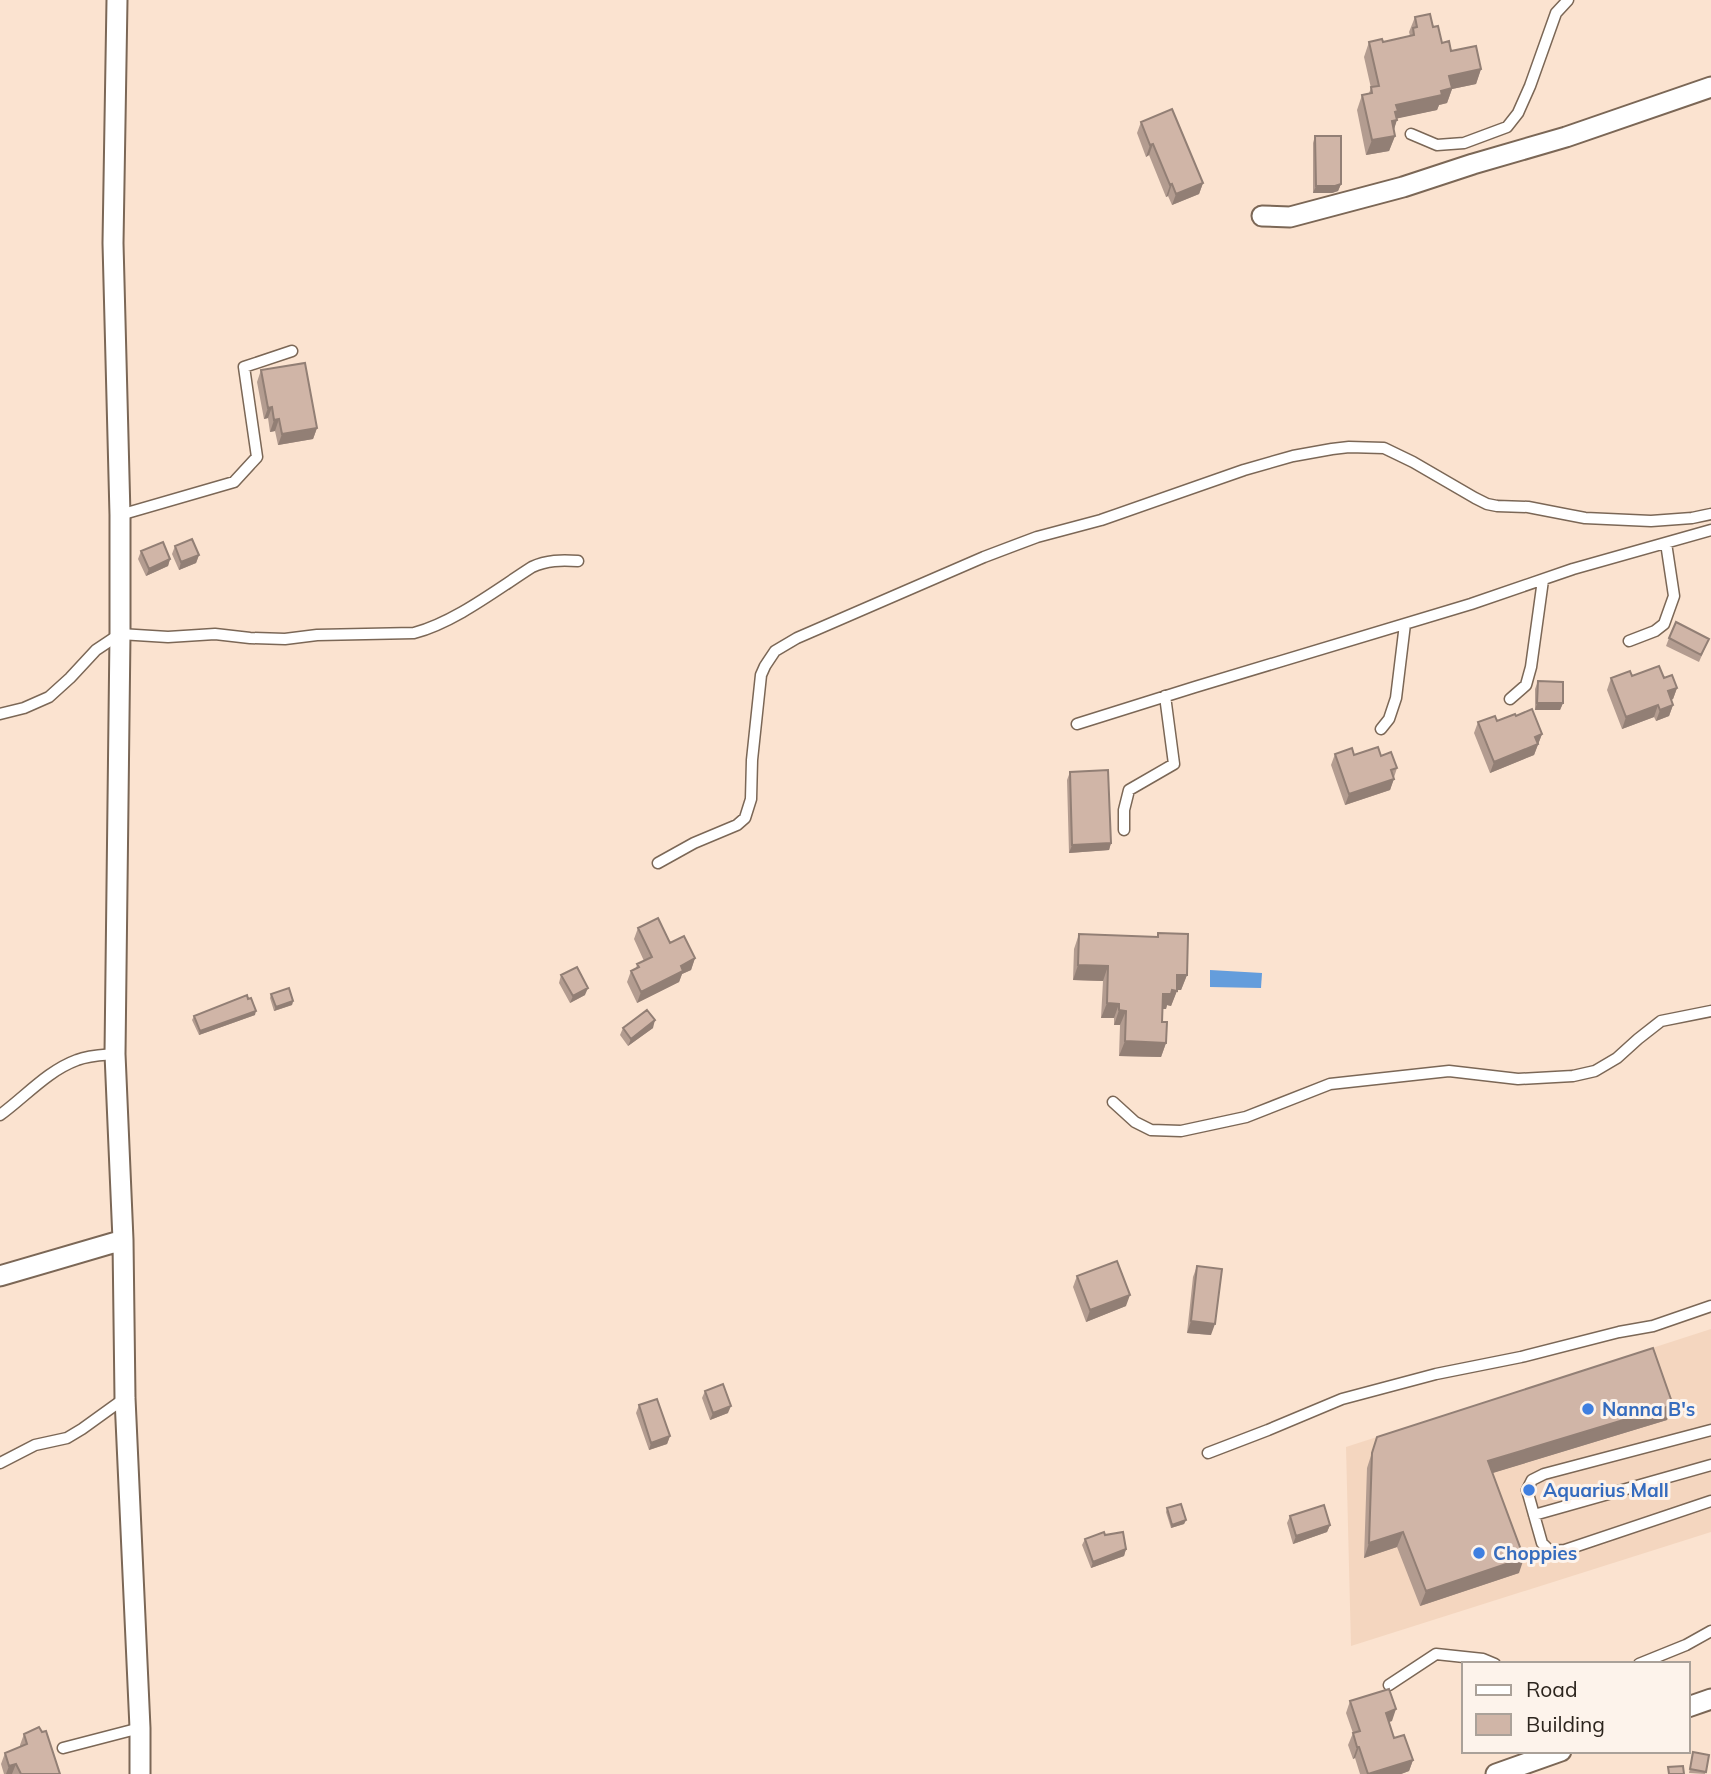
<svg xmlns="http://www.w3.org/2000/svg" width="1711" height="1774" font-family="Mulish,sans-serif">
<style>
.built{fill:#f4d6bf}
.water{fill:#649ddc}
.lines{fill:none;stroke-linecap:round;stroke-linejoin:round}
.lane-casing{stroke:#7b6756;stroke-width:13}
.street-casing{stroke:#7b6756;stroke-width:23}
.lane{stroke:#fff;stroke-width:10}
.street{stroke:#fff;stroke-width:19}
.wall{fill:#b39c90}
.shaded-wall{fill:#927f75}
.building{fill:#d0b5a7;stroke:#927f75;stroke-width:2}
.shop-dot{fill:#3f7fe0;stroke:#fdf3eb;stroke-width:2.5}
.labels{text-anchor:middle;dominant-baseline:central;stroke-width:6;stroke-linejoin:round;paint-order:stroke}
.shop-label{font-size:19px;font-weight:bold;fill:#366cbe;stroke:#fdf3eb;text-anchor:start}
</style>
<rect width="100%" height="100%" fill="#fbe3d0"/>
<path class="built" d="M1711 1329V1532L1351 1646 1346 1447Z"/>
<path class="water" d="M1210 970 1262 973 1261 988 1210 987Z"/>
<g class="lines">
<defs>
<path id="lane" d="M1411 134 1437 145 1464 143 1507 127 1518 113 1530 86 1556 13 1568 0
M120 515 234 482 257 457 244 367 292 351
M1629 641 1655 631 1664 624 1674 596 1666 543
M1510 699 1526 685 1531 667 1543 580
M0 714 24 708 49 697 70 678 96 650 120 634 168 637 215 634 250 638 285 639 317 635 414 633C455 622 496 590 532 567 547 560 561 560 578 561
M1077 724 1195 687 1471 604 1573 569 1711 530
M1381 729 1389 719 1396 698 1405 624
M1124 830V810L1129 790 1174 764 1165 696
M658 863 694 843 737 825 745 818 751 799 752 760 761 675 765 666 775 651 797 638 984 557 1037 537 1101 520 1244 470 1293 456 1332 449 1349 447 1384 448 1413 462 1475 498 1487 504 1497 506 1528 507 1585 518 1651 521 1692 518 1711 514
M1113 1102 1135 1122 1151 1130 1181 1131 1246 1117 1330 1084 1449 1071 1518 1079 1573 1076 1595 1071 1617 1058 1638 1039 1661 1021 1711 1011
M0 1115C25 1097 47 1071 77 1060 89 1055 102 1055 115 1054
M1711 1430 1544 1474 1532 1480 1527 1490 1542 1543 1550 1551 1565 1550 1711 1501
M1208 1453 1268 1430 1342 1399 1436 1374 1521 1357 1619 1332 1653 1326 1711 1306
M0 1463 35 1445 67 1438 82 1429 125 1398
M1534 1515 1711 1465
M1639 1664 1686 1645 1711 1631
M1389 1685 1436 1654 1483 1659 1495 1664
M63 1748 140 1728"/>
<path id="street" d="M117 0 113 243 120 515V634L115 1054 123 1240 125 1398 140 1728V1774
M1262 216 1290 217 1403 187 1473 164 1566 137 1711 87
M0 1276 123 1240
M1688 1707 1711 1699
M1496 1774 1561 1751"/>
</defs>
<use href="#lane" class="lane-casing"/>
<use href="#street" class="street-casing"/>
<use href="#lane" class="lane"/>
<use href="#street" class="street"/>
</g>
<path class="wall" d="M1415 17 1433 27 1442 43 1451 51 1481 69 1476 84 1452 89 1447 103 1439 105 1437 110 1397 118 1394 130 1395 136 1389 151 1366 155 1357 110 1362 95 1369 93 1371 88 1364 57 1369 42H1383L1410 36 1409 32Z
M1141 122 1203 183 1199 194 1172 205 1168 196 1166 197 1149 155 1146 157 1137 133Z
M1315 136 1341 184 1338 191 1332 193H1313V143Z
M261 370 317 428 313 439 278 445 275 431 270 432 268 418 264 419 257 382Z
M175 546 199 555 196 563 179 570 172 554Z
M141 551 170 559 168 566 146 576 138 559Z
M1669 638 1709 639 1699 662 1666 646Z
M1632 676 1664 678 1677 688 1673 699 1671 700 1673 705 1669 716 1656 721 1654 717 1622 729 1607 690 1611 678Z
M1538 681 1563 703 1560 710H1535V689Z
M1516 716 1542 734 1534 755 1490 773 1474 733 1478 722 1497 721Z
M1335 754 1381 756 1397 768 1390 790 1345 805 1331 765Z
M1070 772 1111 843 1109 850 1069 853 1067 780Z
M638 928 670 943 695 958 691 970 682 974 679 982 637 1003 627 982 631 971 636 969 637 964 644 961 634 939Z
M1158 933 1187 975 1181 990H1177L1171 1006 1167 1005 1166 1009H1163L1162 1022 1166 1043 1161 1057 1119 1056 1120 1025H1114V1018H1101L1103 981 1073 980 1074 949 1079 934 1157 937Z
M561 975 585 995 570 1003 559 983Z
M271 994 293 1001 292 1005 274 1011 270 998Z
M255 1015 199 1035 192 1020 194 1016Z
M623 1028H653L628 1046 620 1035Z
M1197 1266 1211 1335 1187 1333 1193 1277Z
M1077 1276 1126 1306 1086 1322 1073 1287Z
M705 1391 728 1413 710 1420 702 1398Z
M639 1405 670 1436 667 1444 649 1450 636 1413Z
M1673 1405 1667 1420 1492 1473 1519 1573 1420 1606 1397 1547 1364 1558 1367 1468 1377 1437Z
M1167 1508 1186 1520 1184 1524 1171 1528 1166 1512Z
M1290 1516 1330 1525 1327 1532 1293 1544 1287 1523Z
M1105 1535 1126 1549 1124 1556 1091 1568 1082 1545 1085 1539Z
M1350 1701 1392 1721 1389 1722 1394 1738 1413 1760 1409 1771 1401 1774H1360L1355 1758 1353 1759 1348 1745 1353 1733 1346 1713Z
M24 1734 60 1774H4L1 1764 5 1753 20 1747V1745Z
M1693 1752 1706 1772 1705 1774 1689 1773Z"/>
<path class="shaded-wall" d="M1481 69 1476 84 1452 89 1447 103 1439 105 1437 110 1395 119 1397 120 1392 135 1391 120 1396 105 1449 76Z
M1395 136 1389 151 1366 155 1372 140Z
M1153 144 1149 155 1146 157 1150 145Z
M1203 183 1199 194 1172 205 1176 194Z
M1172 184 1168 196 1166 197 1170 185Z
M1341 184 1338 191 1332 193H1313L1316 186Z
M272 407 268 418 264 419 268 408Z
M279 419 275 431 270 432 274 420Z
M317 428 313 439 278 445 282 434Z
M199 555 196 563 179 570 181 562Z
M170 559 168 566 146 576 149 569Z
M1677 688 1673 699 1664 703 1668 691Z
M1537 703H1563L1560 710H1535Z
M1658 705 1654 717 1622 729 1626 717Z
M1673 705 1669 716 1656 721 1660 710Z
M1542 734 1534 755 1490 773 1494 762 1535 737Z
M1394 779 1390 790 1345 805 1349 794Z
M1111 843 1109 850 1069 853 1072 845Z
M695 958 691 970 682 974 679 982 637 1003 641 992 681 966Z
M1078 965 1108 966 1103 981 1073 980Z
M1177 975H1187L1181 990H1171Z
M588 988 585 995 570 1003 573 996Z
M1172 990 1177 991 1171 1006 1167 1005 1166 1009H1158L1163 994Z
M293 1001 292 1005 274 1011 276 1007Z
M1107 1003 1119 1004 1114 1018H1101Z
M1119 1010 1126 1011 1120 1025H1114Z
M256 1011 255 1015 199 1035 200 1031Z
M655 1020 653 1028 628 1046 631 1039Z
M1125 1041 1166 1043 1161 1057 1119 1056Z
M1130 1295 1126 1306 1086 1322 1090 1310Z
M1191 1321 1215 1324 1211 1335 1187 1333Z
M1673 1405 1667 1420 1483 1476 1488 1461Z
M731 1406 728 1413 710 1420 713 1413Z
M670 1436 667 1444 649 1450 651 1443Z
M1186 1520 1184 1524 1171 1528 1172 1525Z
M1330 1525 1327 1532 1293 1544 1296 1536Z
M1403 1532 1397 1547 1364 1558 1369 1543Z
M1126 1549 1124 1556 1091 1568 1093 1562Z
M1524 1558 1519 1573 1420 1606 1426 1591Z
M1396 1709 1392 1721 1382 1724 1386 1713Z
M1357 1747H1359L1355 1758 1353 1759Z
M1413 1760 1409 1771 1401 1774H1370Z
M16 1764 12 1774H6L9 1766Z"/>
<path class="building" d="M1430 14 1433 27 1438 26 1442 43 1449 41 1451 51 1476 46 1481 69 1449 76 1452 88 1441 91 1442 95 1396 105 1398 111 1395 112 1397 120 1392 121 1395 136 1372 140 1362 95 1372 93 1371 87 1379 86 1369 42 1382 39 1383 42 1414 35 1413 28 1417 27 1415 17Z
M1172 109 1203 183 1176 194 1172 184 1170 185 1153 144 1150 145 1141 122Z
M1315 136H1341V184L1335 186H1316Z
M305 363 317 428 282 434 279 419 274 420 272 407 268 408 261 370Z
M192 539 199 555 181 562 175 546Z
M163 542 170 559 149 569 141 551Z
M1676 622 1709 639 1701 655 1669 638Z
M1659 666 1664 678 1672 675 1677 688 1668 691 1673 705 1660 710 1658 705 1626 717 1611 678 1630 671 1632 676Z
M1538 681 1563 682V703H1537Z
M1532 709 1542 734 1535 737 1538 744 1494 762 1478 722 1495 716 1497 721 1515 714 1516 716Z
M1378 747 1381 756 1391 752 1397 768 1391 770 1394 779 1349 794 1335 754 1352 748 1354 755Z
M1108 770 1111 843 1072 845 1070 772Z
M658 918 670 943 684 936 695 958 681 966 683 971 641 992 631 971 639 967 637 964 652 957 638 928Z
M1158 933 1188 934 1187 975H1177V991L1172 990 1171 994H1163L1162 1022H1167L1166 1043 1125 1041 1126 1011 1119 1010V1004L1107 1003 1108 966 1078 965 1079 934 1158 937Z
M577 967 588 988 573 996 561 975Z
M289 988 293 1001 276 1007 271 994Z
M247 995 248 999 251 998 256 1011 200 1031 194 1016Z
M647 1010 655 1020 631 1039 623 1028Z
M1117 1261 1130 1295 1090 1310 1077 1276Z
M1197 1266 1222 1269 1215 1324 1191 1321Z
M1653 1348 1673 1405 1488 1461 1524 1558 1426 1591 1403 1532 1369 1543 1372 1453 1377 1437Z
M723 1384 731 1406 713 1413 705 1391Z
M657 1399 670 1436 651 1443 639 1405Z
M1181 1504 1186 1520 1172 1525 1167 1508Z
M1324 1505 1330 1525 1296 1536 1290 1516Z
M1104 1532 1105 1535 1123 1532 1126 1549 1093 1562 1085 1539Z
M1389 1689 1396 1709 1386 1713 1394 1738 1404 1735 1413 1760 1368 1774 1359 1747H1357L1353 1733 1360 1731 1350 1701Z
M39 1727 42 1732 46 1731 60 1774H21L16 1764 9 1766 5 1753 27 1744 24 1734Z
M1693 1752 1709 1755 1706 1772 1690 1769Z
M1683 1766 1684 1774H1669L1668 1767Z"/>
<g class="shop-dot">
<circle cx="1588" cy="1409" r="7"/>
<circle cx="1529" cy="1490" r="7"/>
<circle cx="1479" cy="1553" r="7"/>
</g>
<g class="labels">
<g class="shop-label">
<text x="1602" y="1409">Nanna B's</text>
<text x="1543" y="1490">Aquarius Mall</text>
<text x="1493" y="1553">Choppies</text>
</g>
</g>
<rect x="1462" y="1662" width="228" height="91" fill="#fdf3eb" stroke="#aaa199" stroke-width="2"/>
<rect x="1476" y="1685" width="35" height="10" fill="#ffffff" stroke="#aaa199" stroke-width="2"/>
<text x="1526" y="1697" font-size="21" fill="#2d251e">Road</text>
<rect x="1476" y="1714" width="35" height="21" fill="#d0b5a7" stroke="#aaa199" stroke-width="2"/>
<text x="1526" y="1732" font-size="21" fill="#2d251e">Building</text>
</svg>
